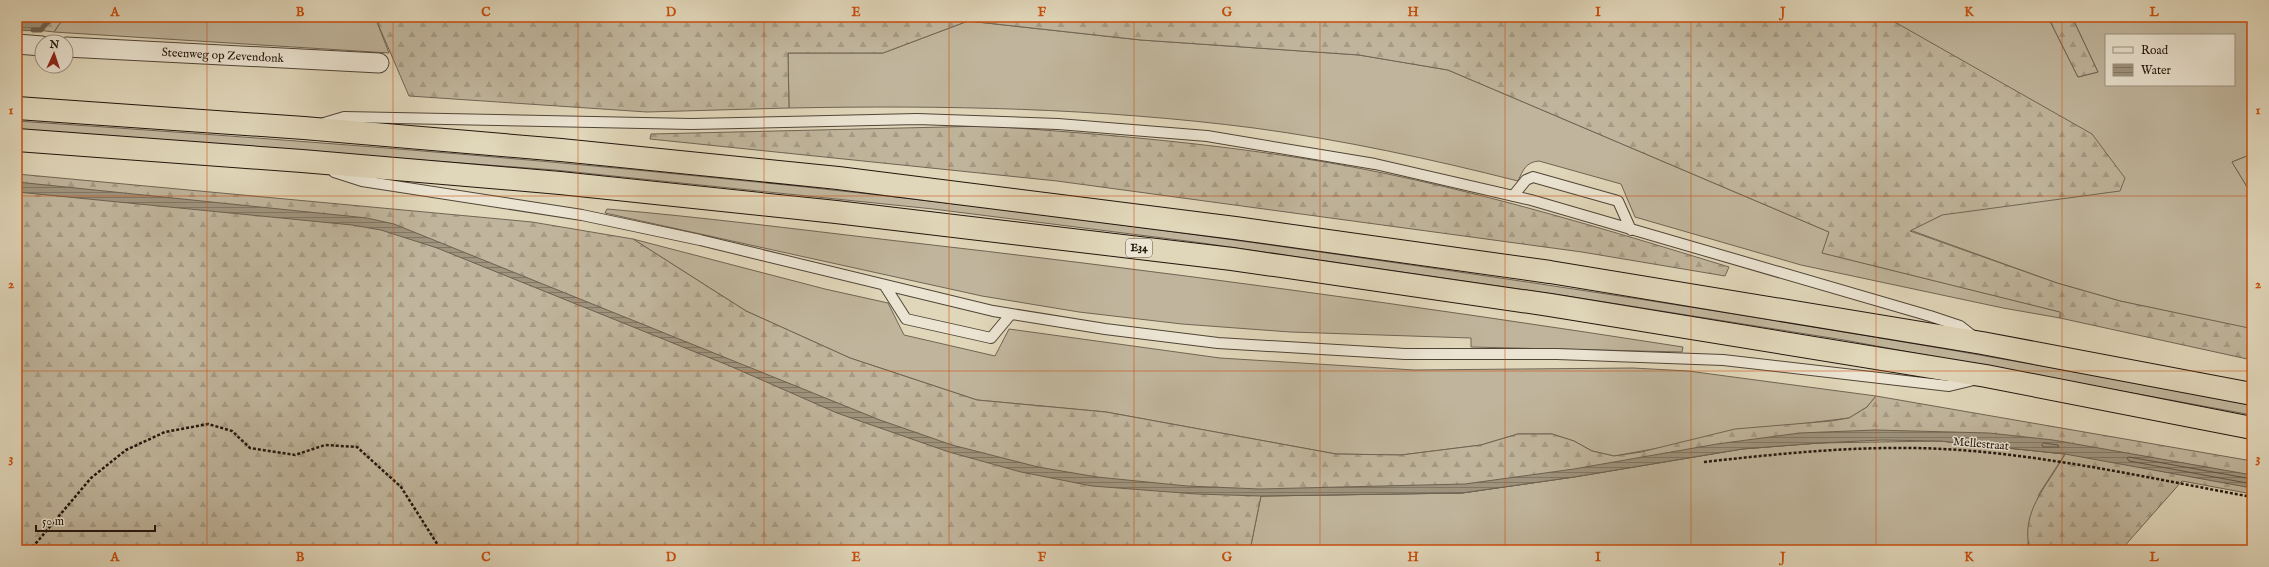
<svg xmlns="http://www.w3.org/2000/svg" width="2269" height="567" font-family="'IM FELL English',serif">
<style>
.grass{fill:#c0b59c;stroke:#706554;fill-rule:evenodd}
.forest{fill:url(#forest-firs);stroke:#706554}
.water{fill:url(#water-rules);stroke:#6d6150}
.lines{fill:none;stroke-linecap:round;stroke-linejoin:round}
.shore{stroke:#605445;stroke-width:1}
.stream{stroke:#6d6150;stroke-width:5}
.lane-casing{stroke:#514537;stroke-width:12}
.street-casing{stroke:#514537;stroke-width:21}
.highway-casing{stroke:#21150c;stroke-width:24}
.path{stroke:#21150c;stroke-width:2.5;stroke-dasharray:3 2;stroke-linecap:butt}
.lane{stroke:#ebe4d2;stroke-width:10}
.street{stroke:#ebe4d2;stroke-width:19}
.highway{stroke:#e0d6b9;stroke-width:22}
.grid{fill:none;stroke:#ca4f0c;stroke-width:1;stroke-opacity:0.55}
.labels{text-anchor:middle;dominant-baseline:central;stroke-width:3;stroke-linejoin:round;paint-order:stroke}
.shield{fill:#ebe4d2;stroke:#5e5347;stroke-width:1}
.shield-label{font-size:11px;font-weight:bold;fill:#21150c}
.street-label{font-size:12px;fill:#21150c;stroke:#ebe4d2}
.neatline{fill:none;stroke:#ca4f0c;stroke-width:1.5}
.grid-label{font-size:13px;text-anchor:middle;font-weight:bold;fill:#ca4f0c}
</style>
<defs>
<pattern id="forest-firs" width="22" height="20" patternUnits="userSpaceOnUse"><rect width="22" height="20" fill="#c0b59c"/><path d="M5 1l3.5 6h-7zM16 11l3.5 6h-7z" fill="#a59b85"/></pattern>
<pattern id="water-rules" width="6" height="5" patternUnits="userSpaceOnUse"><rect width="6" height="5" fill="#9f947e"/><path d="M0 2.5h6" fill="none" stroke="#817866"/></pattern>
</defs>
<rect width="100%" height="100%" fill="#e0d6b9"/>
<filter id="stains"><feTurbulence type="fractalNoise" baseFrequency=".005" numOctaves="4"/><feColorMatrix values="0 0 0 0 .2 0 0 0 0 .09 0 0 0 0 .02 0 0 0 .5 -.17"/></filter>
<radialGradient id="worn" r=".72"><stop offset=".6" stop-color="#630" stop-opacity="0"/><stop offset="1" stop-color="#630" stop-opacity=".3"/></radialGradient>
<path class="grass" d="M64 17H375L389 53 54 32Z
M2048 17 2078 77 2098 72 2072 17H2252V154L2232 162 2252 195V315L2250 329 2120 301 2057 283 1910 230 1942 215 1886 17ZM2106 35H2234V85H2106Z
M968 21 1141 40 1359 55 1448 70 1829 232 1823 253 2061 312 2060 318 2003 308 1801 265 1635 217 1621 184 1539 161C1526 162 1523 170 1518 181 1431 159 1343 140 1254 128 1099 108 944 105 789 108L788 53H883Z
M17 121C251 137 484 154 717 178 954 201 1190 233 1425 267 1702 307 1978 352 2252 405V415L1844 340 1567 296 1195 242 933 209 555 170 17 130Z
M607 209C701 217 795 229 889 240 1155 270 1419 306 1683 347L1682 352 1471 347V338L1290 332 1182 324 1079 312 982 296 605 213Z
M633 239 825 289 888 303 904 335 995 356 1009 329 1220 358 1414 370 1633 368 1688 371 1876 396 1867 407 1849 418 1783 426 1614 456 1592 451 1574 441 1552 434H1518L1481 445 1401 455 1336 454 1106 412 977 400 850 358 746 311Z
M1881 440 1940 441 2065 454 2039 494 2028 543 2030 550H1250L1261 496 1462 493 1574 477 1742 449 1819 443Z"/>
<path class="forest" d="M28 17H64L54 32 21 28Z
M375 17H1886L2092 134 2125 178 2120 191 1942 215 1910 231 2057 283 2120 301 2249 328 2252 315V360L2060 318V312L1822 253 1829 232 1448 70 1359 55 1141 40 968 21 883 53H788L789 108 647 112 409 96Z
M2048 17H2072L2098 72 2078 77Z
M986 126C1105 134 1224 144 1342 165 1473 189 1602 228 1729 267L1725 276 1582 252 1057 181 650 139 651 134Z
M2252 154V195L2232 162Z
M17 174 532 222 633 239 746 311 850 358 977 400 1106 412 1336 454 1401 455 1481 445 1518 434H1552L1574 441 1592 451 1614 456 1641 452 1735 429 1831 421 1849 418 1867 407 1876 396 2252 461V494L2182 481 2121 550H2030C2019 512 2049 484 2065 454L1940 441 1819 443 1742 449 1574 477 1462 493 1261 496 1250 550H17Z"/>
<path class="water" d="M42 17H57C44 30 35 32 17 30V21L31 22Z
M17 182 367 218 394 224 880 420 952 445 1038 467 1097 477 1187 486 1260 489 1465 484 1574 469 1717 444 1800 433 1875 430 1989 433 2053 440 2252 475V488L2065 454 1940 441 1881 440 1819 443 1742 449 1574 477 1462 493 1261 496 1196 494 1092 486 1021 472 949 452 837 413 730 366 437 248 381 230 352 225 17 192Z"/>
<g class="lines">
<path class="shore" d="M2044 443 2058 445 2059 447H2043L2042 445Z
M2252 479 2129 457 2127 458 2129 461 2252 484"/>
<path class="stream" d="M33 30H41L51 17"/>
<defs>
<path id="lane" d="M324 123 344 117 691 124 917 119 1058 124 1207 136 1375 164 1531 200 1930 316 1960 326 1974 337
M334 172 362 181 582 215 700 240 993 311 1105 329 1218 343 1405 354H1557L1723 360 1949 386 1974 380
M1513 196 1526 180 1533 177 1618 201 1631 230
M885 286 906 319 991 338 1011 314"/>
<g id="street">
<path d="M17 44 42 46"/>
<path id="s1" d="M66 47 379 63"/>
</g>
<path id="highway" d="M17 108 304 128 561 150 838 178 1235 228 1550 272 1982 343 2252 394
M17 140 302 161 560 183 836 212 1232 259 1550 305 1986 376 2252 428"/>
</defs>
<use href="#lane" class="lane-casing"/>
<use href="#street" class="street-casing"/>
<use href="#highway" class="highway-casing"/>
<path class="path" d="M1704 462C1793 452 1884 443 1972 451 2066 459 2159 480 2252 497
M28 550 37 542 91 478 126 450 165 432 208 424 232 431 250 448 295 455 325 445 357 447 401 487 441 550"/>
<use href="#lane" class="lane"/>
<use href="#street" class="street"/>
<use href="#highway" class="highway"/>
</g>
<path class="grid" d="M207 17V550M393 17V550M578 17V550M764 17V550M949 17V550M1134 17V550M1320 17V550M1505 17V550M1691 17V550M1876 17V550M2062 17V550M17 196H2252M17 371H2252"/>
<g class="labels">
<rect class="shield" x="1126" y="239" width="26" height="18" rx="3"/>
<g class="shield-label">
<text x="1139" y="248">E34</text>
</g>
<g class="street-label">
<text stroke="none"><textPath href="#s1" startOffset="157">Steenweg op Zevendonk</textPath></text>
<text transform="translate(1981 444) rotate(5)">Mellestraat</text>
</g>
</g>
<rect width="2269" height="567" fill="none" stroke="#e0d6b9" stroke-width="44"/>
<rect x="2105" y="34" width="130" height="52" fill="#ebe4d2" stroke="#9a9183"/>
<rect x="2113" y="47" width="20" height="6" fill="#ebe4d2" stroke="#9a9183"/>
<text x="2141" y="54" font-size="12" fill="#21150c">Road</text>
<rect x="2113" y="64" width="20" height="12" fill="url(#water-rules)" stroke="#9a9183"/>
<text x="2141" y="74" font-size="12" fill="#21150c">Water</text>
<g transform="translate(54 54) rotate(3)"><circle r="19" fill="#ebe4d2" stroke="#9a9183"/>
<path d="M0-3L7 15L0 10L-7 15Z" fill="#8f2418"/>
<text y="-6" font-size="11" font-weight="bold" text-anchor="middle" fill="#21150c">N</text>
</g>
<path d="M36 525v6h119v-6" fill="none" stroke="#21150c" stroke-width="2"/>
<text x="42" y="525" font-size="12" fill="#21150c" stroke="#ebe4d2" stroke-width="3" paint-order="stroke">50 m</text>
<rect x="22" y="22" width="2225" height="523" class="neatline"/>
<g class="grid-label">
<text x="115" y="16">A</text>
<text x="300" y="16">B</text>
<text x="486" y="16">C</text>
<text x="671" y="16">D</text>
<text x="856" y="16">E</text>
<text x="1042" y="16">F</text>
<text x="1227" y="16">G</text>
<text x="1413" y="16">H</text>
<text x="1598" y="16">I</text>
<text x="1783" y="16">J</text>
<text x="1969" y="16">K</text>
<text x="2154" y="16">L</text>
<text x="11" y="114">1</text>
<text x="2258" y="114">1</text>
<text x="11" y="288">2</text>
<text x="2258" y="288">2</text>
<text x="11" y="462">3</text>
<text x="2258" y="462">3</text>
<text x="115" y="561">A</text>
<text x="300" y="561">B</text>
<text x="486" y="561">C</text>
<text x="671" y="561">D</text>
<text x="856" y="561">E</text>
<text x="1042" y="561">F</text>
<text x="1227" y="561">G</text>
<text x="1413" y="561">H</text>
<text x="1598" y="561">I</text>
<text x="1783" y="561">J</text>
<text x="1969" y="561">K</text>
<text x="2154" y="561">L</text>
</g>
<rect width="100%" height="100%" filter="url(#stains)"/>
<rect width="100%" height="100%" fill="url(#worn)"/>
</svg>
